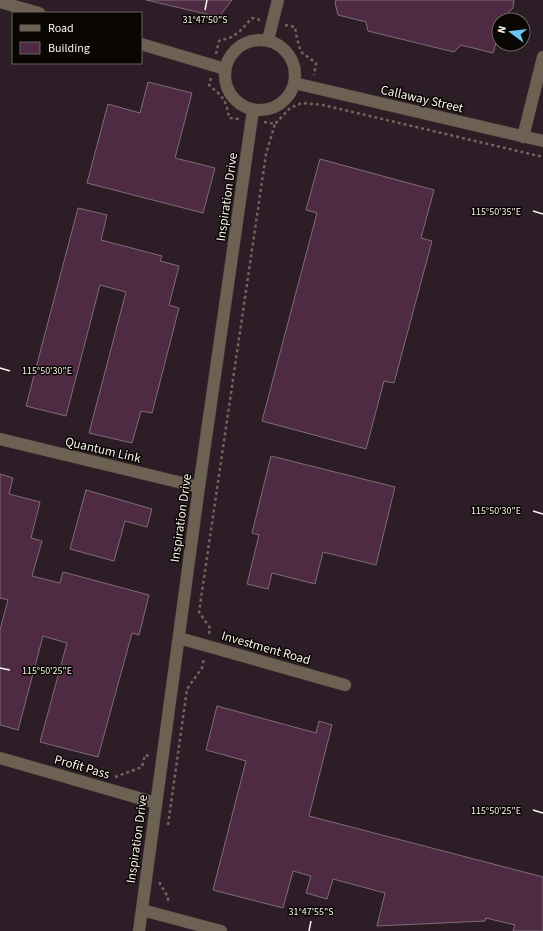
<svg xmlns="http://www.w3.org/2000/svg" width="543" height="931" font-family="'Source Sans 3',sans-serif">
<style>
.industrial{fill:#2c1d26;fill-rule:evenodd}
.building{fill:#4e2b43;stroke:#7e6d77}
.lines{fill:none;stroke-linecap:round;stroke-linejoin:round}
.street-casing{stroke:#3c352f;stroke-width:13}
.path{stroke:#6f665c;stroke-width:2.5;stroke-dasharray:3 3;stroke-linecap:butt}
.street{stroke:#6c6153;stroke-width:12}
.ticks{fill:none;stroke:#faf4ec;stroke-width:1.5}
.labels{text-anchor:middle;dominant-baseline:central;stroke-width:3;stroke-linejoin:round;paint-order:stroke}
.street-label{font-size:13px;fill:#faf4ec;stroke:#090603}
.ticks-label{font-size:10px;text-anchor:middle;fill:#faf4ec;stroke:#090603;stroke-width:3;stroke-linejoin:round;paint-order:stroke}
</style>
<rect width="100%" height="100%" fill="#23190e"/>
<path class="industrial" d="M0 0H543V931H0ZM13 13H141V63H13ZM499 20H523V44H499Z"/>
<path class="building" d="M146 0H232L219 17Z
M336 0H514L513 8 505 16 504 20H499V33L493 53 461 45 454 52 368 31 366 22 338 15 335 3Z
M148 82 192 93 175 158 215 168 203 213 87 183 108 104 140 113Z
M320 159 434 190 421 238 432 241 394 383 384 381 366 449 262 421 317 213 306 210Z
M78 208 107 215 101 240 162 256 160 261 179 266 169 305 179 308 152 413 141 411 132 443 89 433 126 292 100 285 66 416 26 406Z
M271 456 395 487 376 565 323 552 315 584 272 573 268 589 247 584 259 535 252 533Z
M0 474 13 478 9 494 40 502 31 538 42 541 32 576 60 583 63 572 149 595 139 635 132 633 98 757 40 742 67 643 43 636 18 730 0 725V630L8 600 0 598Z
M86 490 152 509 147 527 125 521 114 561 70 549Z
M217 706 316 733 319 721 332 725 309 816 543 877V931H513L515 925 486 918 485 921 377 926 385 893 333 879 327 899 306 893 311 876 293 871 283 908 213 890 246 761 206 750Z"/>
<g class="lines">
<defs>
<path id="street" d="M0 2 39 13
M268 40 278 0
M225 75a35 35 0 1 1 70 0a35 35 0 1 1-70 0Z
M141 44 225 69
M294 83 543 141
M523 137 543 57
M0 439 199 487
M179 638 345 685
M0 758 156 803
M142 910 221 931
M139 931 199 487 253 110"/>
</defs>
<use href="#street" class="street-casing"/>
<path class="path" d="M285 25 295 27 297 39 301 52 316 63 314 75
M216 54 219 41 232 37 240 31 252 18 260 20
M211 78 209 85C223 97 226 99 229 118L239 119
M264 122 275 124 290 108 302 103 323 105 543 157
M209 634 210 628 199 612 266 154 275 124
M115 777 142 767 145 755 149 756
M168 825 187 689 202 668 204 658
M160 882V884L168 897V904"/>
<use href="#street" class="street"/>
</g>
<path class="ticks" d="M205 10 207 0M533 211 543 214M0 368 10 371M533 511 543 514M0 668 10 670M533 810 543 813M309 931 311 921"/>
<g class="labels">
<g class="street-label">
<text transform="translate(422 99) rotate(13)">Callaway Street</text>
<text transform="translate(227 197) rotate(-82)">Inspiration Drive</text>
<text transform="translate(103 450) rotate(13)">Quantum Link</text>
<text transform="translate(181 518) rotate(-82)">Inspiration Drive</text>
<text transform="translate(266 648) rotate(16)">Investment Road</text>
<text transform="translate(82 767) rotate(16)">Profit Pass</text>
<text transform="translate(137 839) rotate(-82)">Inspiration Drive</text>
</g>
</g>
<g class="ticks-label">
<text x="205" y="23">31°47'50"S</text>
<text x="496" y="215">115°50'35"E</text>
<text x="47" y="374">115°50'30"E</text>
<text x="496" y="514">115°50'30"E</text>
<text x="47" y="674">115°50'25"E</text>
<text x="496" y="814">115°50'25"E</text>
<text x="311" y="915">31°47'55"S</text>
</g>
<rect x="12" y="12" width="130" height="52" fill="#090603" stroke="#696560"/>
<rect x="20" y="25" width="20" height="6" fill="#6c6153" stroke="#696560"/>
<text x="48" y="32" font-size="12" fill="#faf4ec">Road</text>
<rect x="20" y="42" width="20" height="12" fill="#4e2b43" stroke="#696560"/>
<text x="48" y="52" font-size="12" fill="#faf4ec">Building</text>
<g transform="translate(511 32) rotate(285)"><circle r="19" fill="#090603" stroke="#696560"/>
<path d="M0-3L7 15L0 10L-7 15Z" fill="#68c4f0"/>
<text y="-6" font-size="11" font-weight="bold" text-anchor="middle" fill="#faf4ec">N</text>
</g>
</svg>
